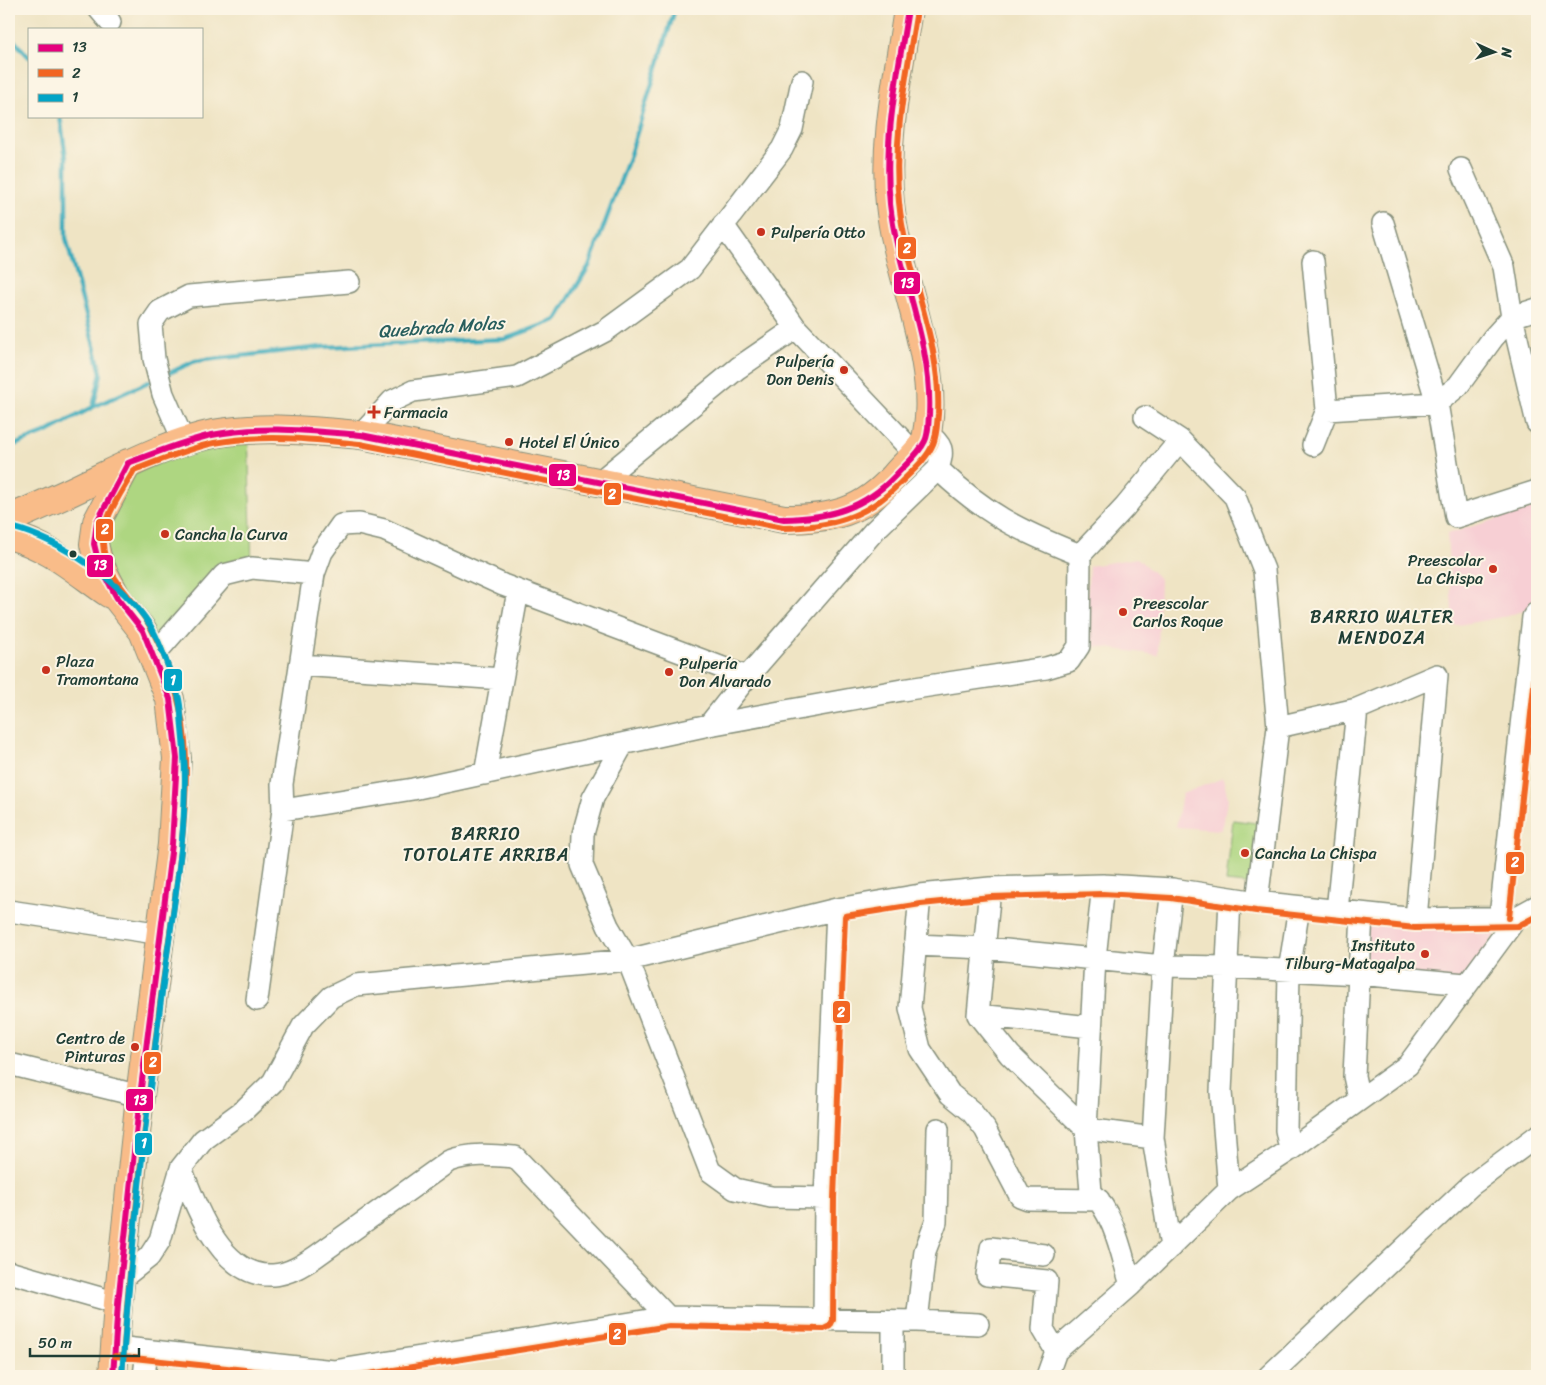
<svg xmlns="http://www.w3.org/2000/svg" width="1546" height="1385" font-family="Sriracha,sans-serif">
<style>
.built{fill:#f7cfd4}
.green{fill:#aed681;stroke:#668a5a}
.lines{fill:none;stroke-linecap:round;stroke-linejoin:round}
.stream{stroke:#3eacbc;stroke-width:4.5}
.minor-casing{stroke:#87907c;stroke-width:24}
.major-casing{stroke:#87907c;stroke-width:30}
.minor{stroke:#fff;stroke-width:21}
.major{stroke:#f9bc89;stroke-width:28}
.bus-1-casing{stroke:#fcf5e5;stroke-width:10}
.bus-2-casing{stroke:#fcf5e5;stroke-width:10}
.bus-3-casing{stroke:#fcf5e5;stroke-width:10}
.bus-1{stroke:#e5007d;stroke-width:6}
.bus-2{stroke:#f26522;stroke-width:6}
.bus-3{stroke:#02a4c6;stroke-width:6}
.poi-dot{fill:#c8321e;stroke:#fcf5e5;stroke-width:2}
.bus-dot{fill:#1f3d34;stroke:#fcf5e5;stroke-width:2}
.labels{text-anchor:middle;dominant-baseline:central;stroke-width:4;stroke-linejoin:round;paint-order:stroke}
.poi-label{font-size:16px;fill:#1f3d34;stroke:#fcf5e5;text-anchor:start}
.water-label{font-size:18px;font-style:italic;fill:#285e5d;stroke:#fcf5e5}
.neighbourhood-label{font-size:18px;letter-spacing:1px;fill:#1f3d34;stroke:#fcf5e5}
.line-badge{stroke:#fcf5e5;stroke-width:2}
.badge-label{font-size:14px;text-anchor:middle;font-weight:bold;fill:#fff}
</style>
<rect width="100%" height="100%" fill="#fcf5e5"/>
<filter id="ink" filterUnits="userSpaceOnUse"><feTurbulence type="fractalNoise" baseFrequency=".02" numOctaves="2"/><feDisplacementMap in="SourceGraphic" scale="10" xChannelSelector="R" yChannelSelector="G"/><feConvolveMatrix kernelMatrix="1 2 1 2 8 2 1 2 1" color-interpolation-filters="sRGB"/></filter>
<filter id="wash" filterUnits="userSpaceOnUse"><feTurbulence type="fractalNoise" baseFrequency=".0096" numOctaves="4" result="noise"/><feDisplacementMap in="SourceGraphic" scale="20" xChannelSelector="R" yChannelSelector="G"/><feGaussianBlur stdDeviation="1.12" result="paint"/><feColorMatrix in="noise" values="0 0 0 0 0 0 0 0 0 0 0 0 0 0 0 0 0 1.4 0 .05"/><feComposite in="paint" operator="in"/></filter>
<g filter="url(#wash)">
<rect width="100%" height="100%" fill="#efe4c4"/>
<path class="built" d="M1537 507V605L1508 616 1453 626 1447 534Z
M1137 558 1160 579 1158 655 1085 645 1089 566Z
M1223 778 1228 798 1221 830 1176 827 1182 794Z
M1366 922 1503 924 1457 992 1364 984Z"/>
<path class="green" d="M248 430 252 568 224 575 153 656 117 598 97 522 128 463Z
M1233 820 1264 824 1256 885 1226 882Z"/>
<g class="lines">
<path class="stream" d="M9 35 29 57
M60 116 66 158V238L101 373 93 407
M165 375 195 361 322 347 505 339 556 320 589 266 629 158 675 9
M9 447 47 432 93 407 153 380"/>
</g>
</g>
<g filter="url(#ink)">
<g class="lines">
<defs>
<path id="minor" d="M99 9 110 22
M1461 169 1504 267 1512 317 1537 423
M1383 223 1437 403 1456 517 1537 491
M723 225 796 328
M1327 410 1437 403 1458 386 1493 338 1512 317 1537 309
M1145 417 1180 440 1235 497 1264 570 1278 727 1257 902
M927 433C943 446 944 449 938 469 985 514 1020 531 1080 555L1125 507 1180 440
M361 435 392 401 413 391 517 377 605 331 690 269 782 149 792 129 802 81
M184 442 163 394 154 359 151 324 160 311 189 296 349 282
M1313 445 1327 410 1313 261
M599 482 738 368 796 328 915 454
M153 656 224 575 252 568 314 574
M300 665 502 679
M709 725 747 677 874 531 938 469
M1278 727 1357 709 1437 675 1416 919
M623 744 593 798 583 834 582 865 608 926 628 960 710 1171 735 1189 771 1197 825 1198
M485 774 518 591
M283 810 413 789 709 725 902 690 1046 668 1069 661 1079 646 1080 555
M1103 885 1095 958 1086 1129 1091 1192C1115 1215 1121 1253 1131 1285
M990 888 978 1015 1010 1055 1086 1129 1153 1138
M920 895 910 1008 920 1049 950 1094 971 1111 985 1129 1020 1196 1028 1199 1099 1200
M9 911 162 934
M1337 911 1357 709
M1500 917 1533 617 1537 612
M915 945 986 948 1163 966 1227 967 1359 974 1465 984
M257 1000 283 810 282 784 314 574 322 552 341 525 359 524 384 530 503 585 747 677
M978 1015 1090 1027
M9 1064 140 1096
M1359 1099 1354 1076 1362 914
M1290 1150 1286 1130 1289 971 1299 907
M181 1168C196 1206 221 1278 273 1275 289 1274 303 1265 315 1257L449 1161C471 1153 492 1155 515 1157L668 1317
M1229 1190 1221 1092 1230 899
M1171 1247 1153 1138 1163 966 1172 889
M1044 1255 991 1248 987 1275 1047 1281 1043 1329 1056 1351
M9 1272 118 1303
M121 1279 149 1257 160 1240 181 1168 203 1140 244 1110 273 1082 303 1026 331 997 356 985 628 960 837 909 920 895 990 888 1103 885 1172 889 1257 902 1416 919 1517 917 1537 906
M824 1320 825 1198 837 909
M893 1321V1376
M917 1321 925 1251 936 1222 938 1129
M116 1347 334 1371 668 1317 917 1321 978 1324
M144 1376 147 1351
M1047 1376 1056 1351 1131 1285 1229 1190 1290 1150 1408 1065 1517 917
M1269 1376 1470 1186 1537 1136"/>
<path id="major" d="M9 519C35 508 63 496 89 483 129 464 169 443 213 434 262 425 312 431 361 435L784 519C832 519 862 513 895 476 904 465 918 454 925 441 927 438 927 431 928 427 938 358 897 274 890 204 883 139 899 73 908 9
M9 535C51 547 75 570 110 594
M113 1376 118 1303 140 1096 172 844 177 758 170 699 153 656 143 631 117 598 99 564 94 544 97 522 128 463"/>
</defs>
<use href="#minor" class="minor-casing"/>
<use href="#major" class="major-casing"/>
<use href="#minor" class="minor"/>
<use href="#major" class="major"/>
<defs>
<path id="bus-1" d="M113 1376 118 1303 140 1096 172 844 177 758 170 699 143 631 117 598 99 564 94 544 97 522 128 463C156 453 183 441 212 435 261 425 311 431 361 435L784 519C829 518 864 509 896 475 905 465 919 454 925 441 929 433 928 423 929 415 933 342 898 275 890 204 883 139 898 73 908 9"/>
<path id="bus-2" d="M1509 918 1537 658
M115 1356 302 1376
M122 1376C130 1249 145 1123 161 997 171 919 187 838 186 759 185 714 172 667 151 628 136 600 104 577 103 543 102 518 123 491 134 470 161 460 187 449 214 443 263 434 311 439 360 444L783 528C830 527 866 518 899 484 911 472 927 459 933 444 937 435 937 423 938 414 942 341 906 274 899 202 892 138 907 74 917 10
M356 1376 669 1326 824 1329 830 1326 833 1320 834 1198 845 916 921 904 991 897 1103 894 1171 898 1256 911 1415 928 1518 926 1537 916"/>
<path id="bus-3" d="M11 527C61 540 122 582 150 625 160 641 172 677 178 695 181 705 181 717 182 728 192 812 174 900 163 984 146 1115 131 1245 122 1376"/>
</defs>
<use href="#bus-1" class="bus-1-casing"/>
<use href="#bus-2" class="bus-2-casing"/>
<use href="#bus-3" class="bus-3-casing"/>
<use href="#bus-1" class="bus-1"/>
<use href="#bus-2" class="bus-2"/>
<use href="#bus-3" class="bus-3"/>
</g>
</g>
<g class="poi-dot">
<circle cx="761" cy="232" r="5"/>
<circle cx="844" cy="370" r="5"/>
<path d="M371.5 404.5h5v5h5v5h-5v5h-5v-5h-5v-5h5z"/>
<circle cx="509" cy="442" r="5"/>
<circle cx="165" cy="534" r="5"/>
<circle cx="1493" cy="569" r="5"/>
<circle cx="1123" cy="612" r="5"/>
<circle cx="46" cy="670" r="5"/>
<circle cx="669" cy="672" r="5"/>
<circle cx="1245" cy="853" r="5"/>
<circle cx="1425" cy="954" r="5"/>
<circle cx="135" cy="1047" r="5"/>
</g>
<circle class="bus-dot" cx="73" cy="554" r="4.5"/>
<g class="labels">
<g class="poi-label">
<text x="771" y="232">Pulpería Otto</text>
<text x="834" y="361" text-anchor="end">Pulpería<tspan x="834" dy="18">Don Denis</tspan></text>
<text x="384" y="412">Farmacia</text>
<text x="519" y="442">Hotel El Único</text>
<text x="175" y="534">Cancha la Curva</text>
<text x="1483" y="560" text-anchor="end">Preescolar<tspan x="1483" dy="18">La Chispa</tspan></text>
<text x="1133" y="603">Preescolar<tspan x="1133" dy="18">Carlos Roque</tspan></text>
<text x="56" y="661">Plaza<tspan x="56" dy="18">Tramontana</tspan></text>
<text x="679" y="663">Pulpería<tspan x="679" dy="18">Don Alvarado</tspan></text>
<text x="1255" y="853">Cancha La Chispa</text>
<text x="1415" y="945" text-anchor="end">Instituto<tspan x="1415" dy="18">Tilburg-Matagalpa</tspan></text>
<text x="125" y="1038" text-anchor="end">Centro de<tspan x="125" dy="18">Pinturas</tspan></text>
</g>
<g class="water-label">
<text transform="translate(441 327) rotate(-4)">Quebrada Molas</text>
</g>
<g class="neighbourhood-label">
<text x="1382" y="617">BARRIO WALTER<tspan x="1382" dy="21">MENDOZA</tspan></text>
<text x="486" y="834">BARRIO<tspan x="486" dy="21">TOTOLATE ARRIBA</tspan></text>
</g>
</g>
<g class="line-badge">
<rect x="897" y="236" width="20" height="24" rx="5" fill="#f26522"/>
<rect x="893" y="271" width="28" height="24" rx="5" fill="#e5007d"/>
<rect x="548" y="463" width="29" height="24" rx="5" fill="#e5007d"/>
<rect x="603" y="482" width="19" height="24" rx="5" fill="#f26522"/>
<rect x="95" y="518" width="19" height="24" rx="5" fill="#f26522"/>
<rect x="86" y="554" width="28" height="24" rx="5" fill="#e5007d"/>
<rect x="163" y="668" width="20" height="24" rx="5" fill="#02a4c6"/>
<rect x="1505" y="851" width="20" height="24" rx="5" fill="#f26522"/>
<rect x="832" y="1000" width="19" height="24" rx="5" fill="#f26522"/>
<rect x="143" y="1051" width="19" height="24" rx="5" fill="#f26522"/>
<rect x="125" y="1088" width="29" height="24" rx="5" fill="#e5007d"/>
<rect x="134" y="1132" width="19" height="24" rx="5" fill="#02a4c6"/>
<rect x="608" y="1322" width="19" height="24" rx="5" fill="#f26522"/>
</g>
<g class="badge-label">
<text x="907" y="253">2</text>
<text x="907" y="288">13</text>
<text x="563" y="480">13</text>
<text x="612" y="499">2</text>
<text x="105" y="534">2</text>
<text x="100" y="570">13</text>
<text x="173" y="685">1</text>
<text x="1515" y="867">2</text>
<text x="841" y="1017">2</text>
<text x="153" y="1067">2</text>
<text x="140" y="1105">13</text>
<text x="144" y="1148">1</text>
<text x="617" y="1339">2</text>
</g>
<rect width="1546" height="1385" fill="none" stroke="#fcf5e5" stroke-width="30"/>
<rect x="28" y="28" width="175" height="90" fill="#fcf5e5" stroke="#a4ab9e"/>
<rect x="38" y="44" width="25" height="8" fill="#e5007d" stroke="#a4ab9e"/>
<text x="72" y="52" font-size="15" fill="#1f3d34">13</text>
<rect x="38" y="69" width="25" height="8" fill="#f26522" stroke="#a4ab9e"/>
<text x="72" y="78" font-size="15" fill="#1f3d34">2</text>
<rect x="38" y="94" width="25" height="8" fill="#02a4c6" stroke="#a4ab9e"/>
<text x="72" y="102" font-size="15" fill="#1f3d34">1</text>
<g transform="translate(1494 52) rotate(93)" stroke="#fcf5e5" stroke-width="4" paint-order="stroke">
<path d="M0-4L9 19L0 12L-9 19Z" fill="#1f3d34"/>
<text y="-8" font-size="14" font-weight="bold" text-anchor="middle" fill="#1f3d34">N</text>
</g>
<path d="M30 1348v8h109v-8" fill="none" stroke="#1f3d34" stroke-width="2.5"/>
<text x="38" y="1348" font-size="15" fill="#1f3d34" stroke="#fcf5e5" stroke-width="4" paint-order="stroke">50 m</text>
</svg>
